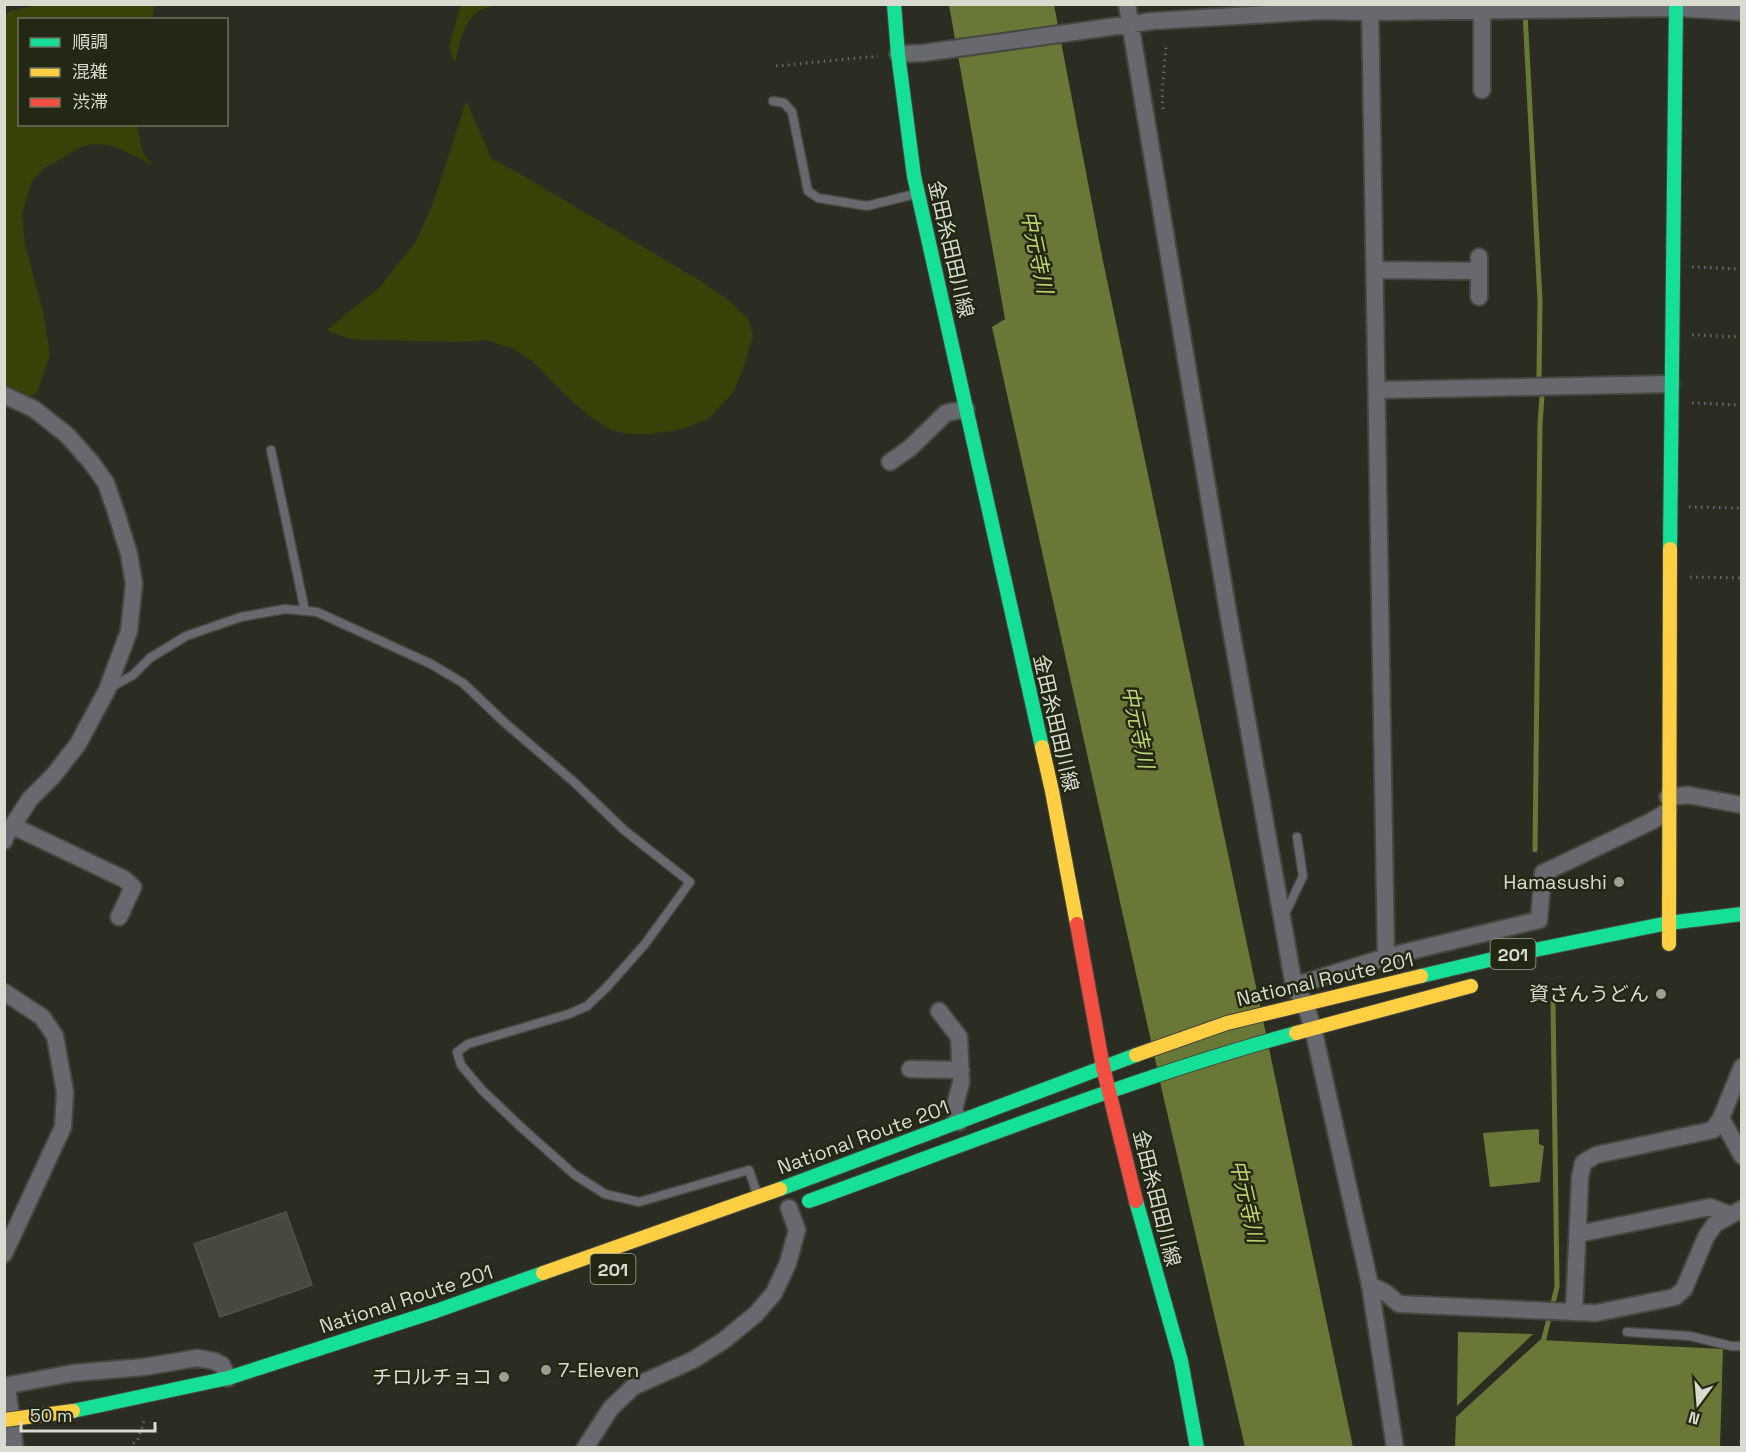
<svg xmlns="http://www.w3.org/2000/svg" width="1746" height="1452" font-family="'Space Grotesk','Noto Sans JP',sans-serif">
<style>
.green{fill:#374209}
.water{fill:#697836}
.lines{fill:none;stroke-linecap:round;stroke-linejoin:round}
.stream{stroke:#697836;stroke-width:5}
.building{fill:#474940;stroke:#52544b;stroke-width:1.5}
.lane-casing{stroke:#46483f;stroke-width:11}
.street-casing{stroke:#46483f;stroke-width:20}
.fast-casing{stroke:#46483f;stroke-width:16}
.slow-casing{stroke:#46483f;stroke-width:16}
.jam-casing{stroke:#46483f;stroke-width:16}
.path{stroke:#696a6b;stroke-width:3;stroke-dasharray:1.5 4.5;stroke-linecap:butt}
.lane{stroke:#68696e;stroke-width:8}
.street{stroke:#68696e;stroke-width:16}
.fast{stroke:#16e098;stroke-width:14}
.slow{stroke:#ffcf43;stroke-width:14}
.jam{stroke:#f24e42;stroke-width:14}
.slow-bridge-casing{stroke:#46483f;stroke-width:16;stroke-linecap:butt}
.slow-bridge{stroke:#ffcf43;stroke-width:14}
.poi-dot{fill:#9b9f93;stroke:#232814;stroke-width:2}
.labels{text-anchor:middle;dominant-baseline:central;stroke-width:5;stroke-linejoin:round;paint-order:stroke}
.shield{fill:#232814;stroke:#a2a697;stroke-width:1.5}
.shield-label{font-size:18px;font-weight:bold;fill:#d8dccf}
.street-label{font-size:20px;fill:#d8dccf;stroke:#232814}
.poi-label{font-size:20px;fill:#d8dccf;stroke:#232814;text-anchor:end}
.water-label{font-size:21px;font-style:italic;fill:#bdd471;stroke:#232814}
</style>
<rect width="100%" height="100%" fill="#2b2d23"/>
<path class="green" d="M38 5H155L152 19 20 20V124L137 125 143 153 153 165 114 146 94 144 81 147 45 168 32 181 22 214 25 245 43 312 50 355 37 393 5 409V15L10 11Z
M461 5H502C493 6 482 8 475 14 462 26 459 48 455 63L449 47Z
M466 101 492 159 515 171 699 280 728 300 748 318 753 336 743 369 733 393 708 419 683 429 652 434H632L613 431 593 419 565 395 533 362 514 349 486 340 455 342 351 339 328 331 330 327 380 287 417 240 436 195Z"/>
<path class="water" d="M949 5H1054L1103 261 1353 1447H1245L1163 1095 992 327 1005 319Z
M1538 1129 1539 1131V1144L1544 1146 1540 1182 1490 1187 1483 1133Z
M1458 1332 1533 1334 1457 1406Z
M1540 1340 1723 1349 1720 1447H1455L1456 1417Z"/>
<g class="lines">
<path class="stream" d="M1525 13 1540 301 1539 378 1543 383 1540 424 1535 850
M1542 1346 1557 1287 1553 1001"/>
</g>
<path class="building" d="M286 1212 312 1285 220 1317 194 1244Z"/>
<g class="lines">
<defs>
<path id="lane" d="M773 101 784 103 792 112 808 191 818 198 867 206 915 194
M271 450 305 611
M110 688 133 675 150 658 186 636 241 617 285 609 317 612 431 664 463 683 505 723 574 782 624 830 690 882 645 944 606 988 587 1006 569 1014 468 1044 457 1052 461 1065 482 1090 523 1129 575 1175 605 1194 639 1202 749 1170 756 1191
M1284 916 1303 876 1297 837
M1627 1332 1690 1336 1731 1346H1742"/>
<path id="street" d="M1127 4 1228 612 1294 986 1305 1004 1313 1028 1370 1285 1395 1448
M1370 4 1386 957
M898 54 923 53 1153 21 1320 11 1370 12 1676 8 1742 12
M1482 90V11
M1479 257V297
M1375 270 1479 271
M1377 390 1671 384
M4 395 34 409 67 435 91 462 106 483 116 512 129 554 134 584 129 631 107 690 78 744 53 776 30 799 5 837 4 841
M890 462 910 448 946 413 966 409
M1668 797 1688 795 1742 805
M13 826 124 879 133 887 119 917
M1294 986 1386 957 1539 920 1543 873 1652 821 1668 811
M4 992 42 1017 55 1036 65 1092 63 1127 4 1254
M939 1011 959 1037 961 1083 954 1109 959 1122
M1742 1067 1721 1118 1742 1156
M910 1069 961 1070
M1578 1234 1710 1207 1731 1215
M1370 1285 1386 1293 1399 1304 1596 1313 1675 1297 1684 1289 1706 1237 1715 1224 1742 1209
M1574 1312 1580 1177 1583 1163 1596 1155 1713 1130 1721 1118
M4 1386 73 1373 144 1367 197 1358 214 1361 222 1365 228 1378
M4 1387 8 1394 15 1448
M585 1448 611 1408 633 1387 693 1360 723 1341 756 1314 774 1293 788 1263 797 1230 789 1208"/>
<path id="fast" d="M894 4 898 54 914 176 1042 747
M1670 549 1676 4
M1421 976 1510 955 1668 923 1742 914
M780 1189 1136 1055
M809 1201C970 1143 1131 1078 1296 1033
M1136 1201 1181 1361 1197 1448
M73 1411 228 1378 436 1311 543 1273"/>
<path id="slow" d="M1042 747 1052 791 1077 924
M1669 944 1670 549
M1296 1033 1471 986
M1136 1055 1227 1023 1421 976
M543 1273 780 1189"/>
<path id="jam" d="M1077 924 1103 1067 1136 1201"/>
</defs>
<use href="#lane" class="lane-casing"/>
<use href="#street" class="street-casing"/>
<use href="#fast" class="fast-casing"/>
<use href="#slow" class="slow-casing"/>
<use href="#jam" class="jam-casing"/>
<path class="path" d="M776 66 878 56
M1163 109 1162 93 1166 46
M1692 267 1742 269
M1692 335 1742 337
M1692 403 1742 405
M1689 507 1742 508
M1690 577 1742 578
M129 1448 138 1439 144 1421
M1738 1448 1742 1439"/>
<use href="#lane" class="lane"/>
<use href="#street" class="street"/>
<use href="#fast" class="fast"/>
<use href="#slow" class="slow"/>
<use href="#jam" class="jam"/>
<defs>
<path id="slow-bridge" d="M4 1420 73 1411"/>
</defs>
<use href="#slow-bridge" class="slow-bridge-casing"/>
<use href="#slow-bridge" class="slow-bridge"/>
</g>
<g class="poi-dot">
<circle cx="1619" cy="882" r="6"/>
<circle cx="1661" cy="994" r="6"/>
<circle cx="546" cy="1370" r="6"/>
<circle cx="504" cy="1377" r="6"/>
</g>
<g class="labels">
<g class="shield">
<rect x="1490.5" y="939" width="45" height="30" rx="4.5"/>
<rect x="590.5" y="1254" width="45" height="30" rx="4.5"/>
</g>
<g class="shield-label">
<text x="1513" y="954">201</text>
<text x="613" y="1269">201</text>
</g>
<g class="street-label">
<text transform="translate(951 249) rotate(77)">金田糸田田川線</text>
<text transform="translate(1056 723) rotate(77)">金田糸田田川線</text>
<text transform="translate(1325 979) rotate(-13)">National Route 201</text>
<text transform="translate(863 1137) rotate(-20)">National Route 201</text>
<text transform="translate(1157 1198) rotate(76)">金田糸田田川線</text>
<text transform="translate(406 1299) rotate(-18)">National Route 201</text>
</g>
<g class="poi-label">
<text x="1607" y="882">Hamasushi</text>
<text x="1649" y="994">資さんうどん</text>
<text x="558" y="1370" text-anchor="start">7-Eleven</text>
<text x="492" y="1377">チロルチョコ</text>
</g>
<g class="water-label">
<text transform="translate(1037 252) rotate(78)">中元寺川</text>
<text transform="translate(1138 727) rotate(78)">中元寺川</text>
<text transform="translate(1247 1201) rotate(77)">中元寺川</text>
</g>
</g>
<rect width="1746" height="1452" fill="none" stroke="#d8dccf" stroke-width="12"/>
<rect x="18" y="18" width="210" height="108" fill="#232814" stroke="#6b705f" stroke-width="1.5"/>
<rect x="30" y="38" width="30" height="9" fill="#16e098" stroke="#6b705f" stroke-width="1.5"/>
<text x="72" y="48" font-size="18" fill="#d8dccf">順調</text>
<rect x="30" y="68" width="30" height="9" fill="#ffcf43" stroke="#6b705f" stroke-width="1.5"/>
<text x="72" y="78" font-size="18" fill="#d8dccf">混雑</text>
<rect x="30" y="98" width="30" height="9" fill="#f24e42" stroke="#6b705f" stroke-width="1.5"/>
<text x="72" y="108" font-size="18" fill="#d8dccf">渋滞</text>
<g transform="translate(1698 1404) rotate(196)" stroke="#232814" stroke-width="4.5" paint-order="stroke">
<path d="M0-4.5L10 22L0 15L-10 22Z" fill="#d8dccf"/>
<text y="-9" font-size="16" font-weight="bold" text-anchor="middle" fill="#d8dccf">N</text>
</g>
<path d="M21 1422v9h134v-9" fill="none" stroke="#d8dccf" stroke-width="3"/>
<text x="30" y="1422" font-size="18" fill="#d8dccf" stroke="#232814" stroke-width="4.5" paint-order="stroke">50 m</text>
</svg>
